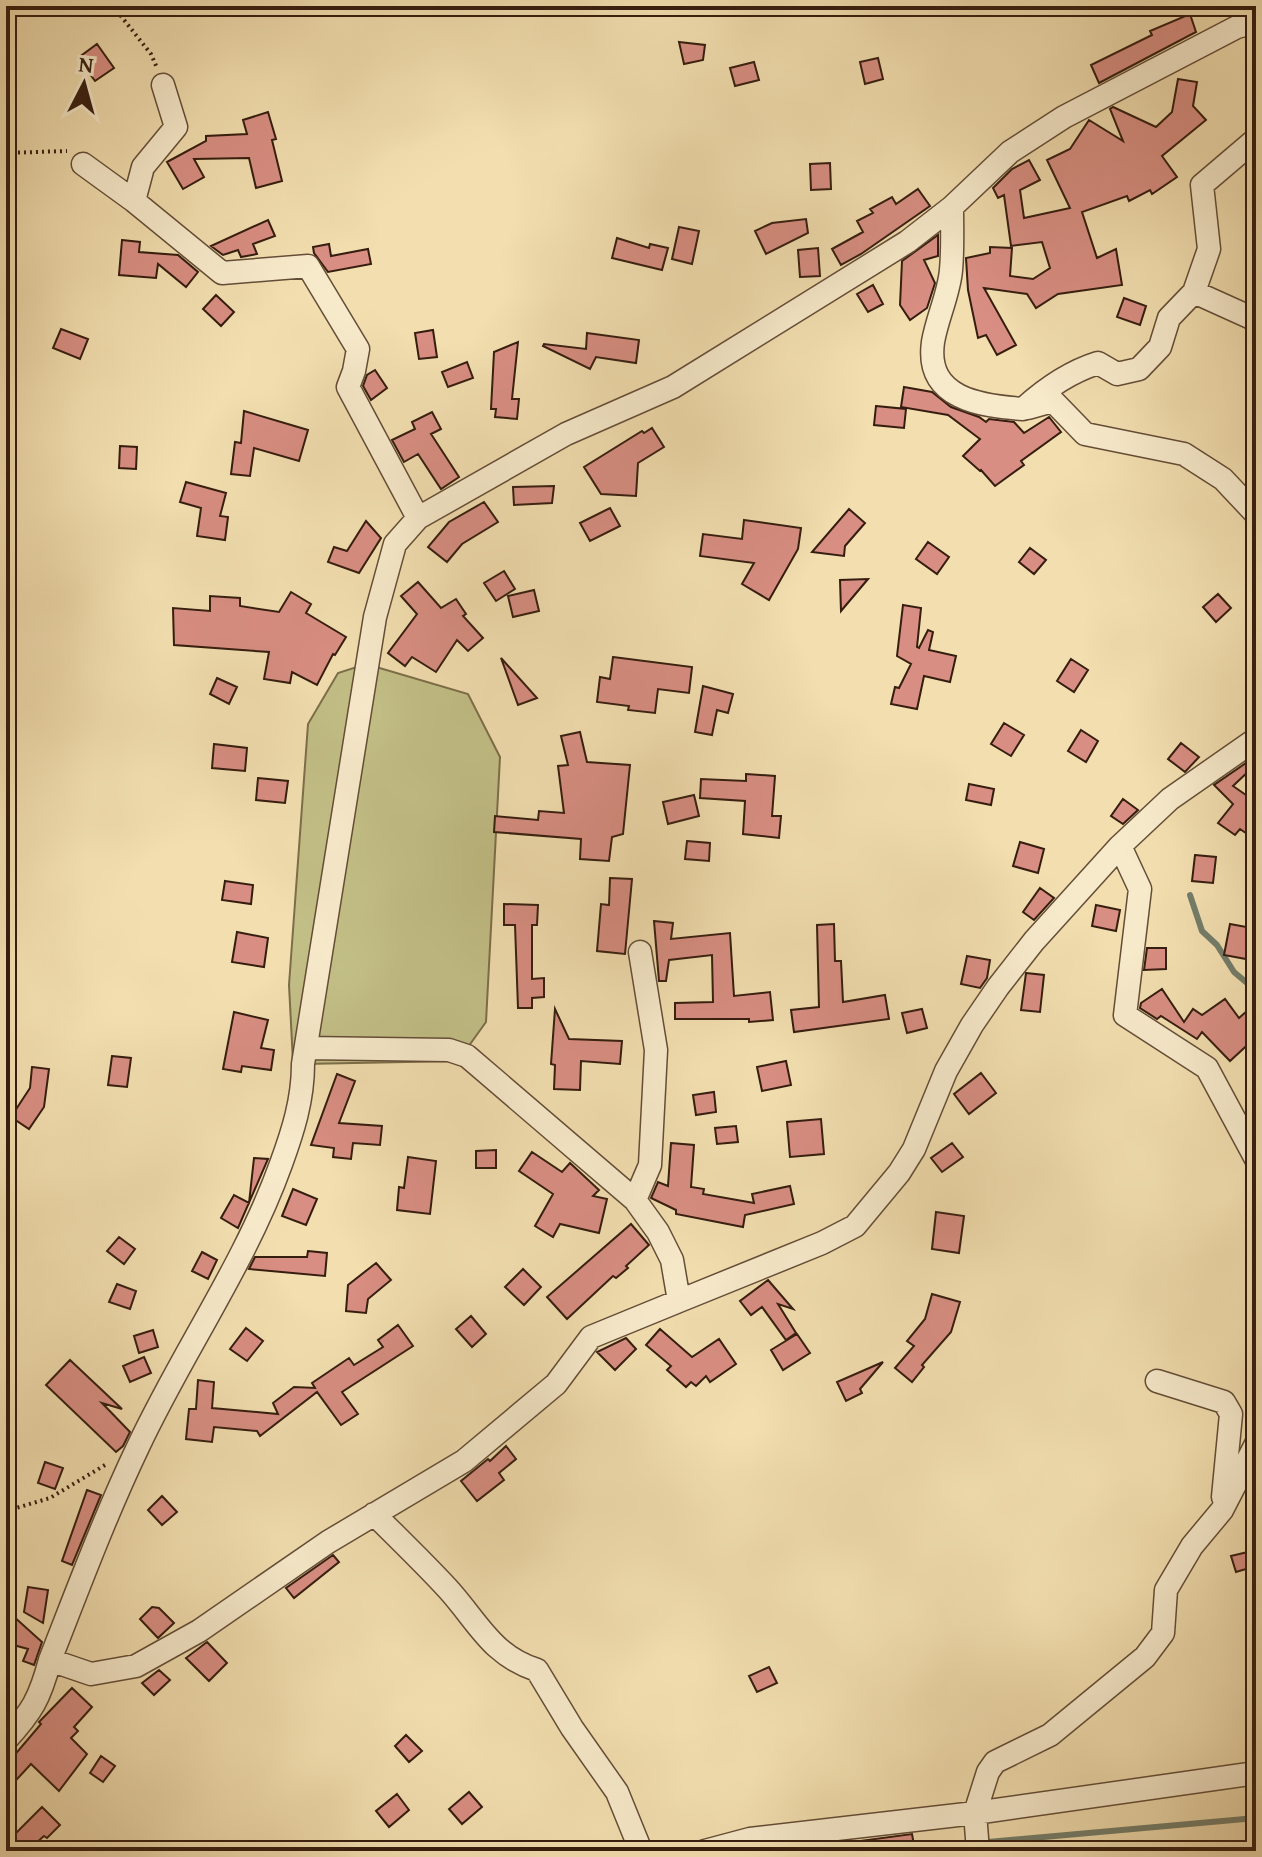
<svg xmlns="http://www.w3.org/2000/svg" width="1262" height="1857" font-family="'Gentium Book Plus',serif">
<style>
.green{fill:#c2bf86;stroke:#7c6e4a;stroke-width:2}
.lines{fill:none;stroke-linecap:round;stroke-linejoin:round}
.stream{stroke:#737d6a;stroke-width:6}
.building{fill:#d88e82;stroke:#351d0f;stroke-width:2}
.street-casing{stroke:#644d37;stroke-width:25}
.path{stroke:#351d0f;stroke-width:4;stroke-dasharray:2 4;stroke-linecap:butt}
.street{stroke:#f7eacb;stroke-width:22}
</style>
<rect width="100%" height="100%" fill="#f2deaf"/>
<filter id="stains"><feTurbulence type="fractalNoise" baseFrequency=".0025" numOctaves="4"/><feColorMatrix values="0 0 0 0 .2 0 0 0 0 .09 0 0 0 0 .02 0 0 0 .5 -.17"/></filter>
<radialGradient id="worn" r=".72"><stop offset=".6" stop-color="#630" stop-opacity="0"/><stop offset="1" stop-color="#630" stop-opacity=".3"/></radialGradient>
<path class="green" d="M366 664 468 694 500 757 486 1022 458 1061 303 1064 293 1062 289 985 308 724 338 673Z"/>
<g class="lines">
<path class="stream" d="M1190 895 1202 931 1217 945 1234 972 1247 983 1256 982
M988 1842 1256 1818
M946 1851 962 1844"/>
</g>
<path class="building" d="M1190 14 1196 32 1099 83 1091 65 1152 35 1150 31Z
M679 42 705 45 703 60 684 64Z
M97 44 114 68 95 81 78 58Z
M878 58 883 79 865 84 860 62Z
M754 62 759 80 735 86 730 68Z
M1178 79 1197 82 1193 106 1206 120 1162 156 1177 177 1152 194 1150 190 1129 201 1127 196 1082 212 1097 258 1116 249 1122 285 1058 294 1036 308 1027 294 984 288 1016 345 997 355 986 335 978 338 968 290 966 258 990 253V247L1012 248 1010 276 1033 279 1050 268 1042 242 1011 246 1004 195 998 198 993 188 1012 169 1029 160 1040 180 1020 190 1024 218 1070 208 1047 160 1070 149 1089 120 1123 141 1110 109 1113 107 1156 127 1172 112Z
M268 112 276 139 272 140 282 181 256 188 249 158 194 159 204 177 183 189 167 162 206 141V136L247 134 243 120Z
M830 163 831 189 811 190 810 164Z
M918 189 930 206 861 254 841 265 832 249 863 232 857 221 873 213 870 209 892 197 896 204Z
M806 219 808 233 766 254 755 231 772 223Z
M268 220 275 236 253 244 257 254 241 257 238 250 223 255 211 246Z
M679 227 699 231 692 264 672 259Z
M938 235V256L924 260 935 283 927 308 910 320 900 305 902 261Z
M617 238 649 248 650 244 668 248 662 270 612 258Z
M122 240 140 242 139 252 178 255 198 272 186 287 158 264 156 278 119 275Z
M329 244 331 256 368 249 371 264 328 272 314 253 313 247Z
M818 248 820 276 800 277 798 250Z
M873 285 883 304 868 312 857 294Z
M216 295 234 312 221 326 203 309Z
M1124 298 1146 306 1140 325 1117 317Z
M61 329 88 339 80 359 53 348Z
M433 330 437 357 419 359 415 333Z
M587 333 639 340 636 363 596 357 590 369 543 346 544 344 586 349Z
M518 342 512 399H519L517 419 495 417 496 409H491L494 352Z
M467 362 473 378 448 387 442 372Z
M375 370 387 388 371 400 363 386 367 375Z
M904 387 932 392 951 407 979 417 986 422 989 419 1014 422 1024 433 1049 417 1061 432 1021 461 1024 465 995 486 981 470 980 471 963 456 980 439 948 415 901 407Z
M876 406 906 409 904 428 874 425Z
M244 411 308 430 299 461 254 448 250 476 231 474 235 442 241 443Z
M432 412 441 429 431 434 459 477 441 489 418 454 404 462 392 440 415 429 412 422Z
M652 428 664 447 638 463 636 496 601 494 584 467 642 431 644 433Z
M120 446 137 447 136 469 119 468Z
M186 482 226 493 220 516 228 517 225 540 197 536 201 508 180 502Z
M554 486 552 503 514 505 513 487Z
M484 502 498 522 462 544 447 562 428 547 449 522Z
M610 508 620 526 590 541 580 523Z
M849 509 865 523 845 546 844 556 812 552Z
M744 520 801 528 798 549 769 600 742 584 754 563 700 556 703 534 742 539Z
M366 521 381 538 359 573 328 562 334 547 347 551Z
M928 542 949 557 937 574 916 559Z
M1030 548 1046 560 1034 574 1019 562Z
M504 571 515 589 496 601 484 583Z
M868 579 841 611 840 580Z
M418 582 441 608 456 599 466 614 463 616 483 638 468 651 457 640 436 672 412 657 405 666 388 653 417 614 401 596Z
M534 590 539 611 513 617 508 596Z
M291 592 311 604 306 613 346 637 335 655 333 654 317 685 292 672 290 683 264 679 269 652 174 645 173 608 210 611V596L240 598V606L279 612Z
M1218 594 1231 608 1216 622 1203 607Z
M903 605 921 608 917 647 919 648 928 630 933 632 929 650 956 656 950 682 924 676 917 709 891 704 895 687 899 688 911 664 897 656Z
M613 657 692 667 689 693 658 689 655 713 628 710 629 706 597 702 600 677 610 679Z
M501 658 537 698 518 705Z
M1071 659 1088 670 1074 692 1057 681Z
M217 678 237 687 229 704 210 694Z
M703 686 733 694 728 713 717 710 712 735 695 732Z
M1004 723 1024 735 1011 756 991 744Z
M1081 730 1098 741 1086 762 1068 751Z
M580 732 587 762 630 765 623 834 612 837 609 861 580 859 581 839 494 832 495 816 538 820 539 811 564 813 558 766 568 765 561 736Z
M1181 743 1199 757 1185 772 1168 759Z
M214 744 247 748 245 771 212 768Z
M1246 763 1252 768 1233 786 1256 802V840L1240 829 1235 835 1218 823 1233 804 1214 785Z
M746 774 775 776 772 816H781L779 838 743 834 745 801 700 798 701 779 746 781Z
M258 778 288 781 285 803 256 800Z
M969 784 994 789 991 805 966 800Z
M694 795 699 816 668 824 663 802Z
M1123 799 1138 810 1123 824 1111 816Z
M687 841 710 843 709 861 685 859Z
M1020 842 1044 849 1038 873 1013 866Z
M1195 855 1216 857 1213 883 1192 881Z
M610 878 632 879 625 954 597 951 601 904 609 905Z
M225 881 253 885 251 904 222 900Z
M1040 888 1054 898 1034 920 1023 912Z
M504 904 538 905 537 925H532V979L544 978V997L532 998V1008H518L515 925H504Z
M1096 905 1120 910 1116 931 1092 926Z
M654 921 673 923 671 939 730 933 734 996 770 992 773 1020 749 1022V1019H675V1003L713 1002 712 955 669 960 666 981H659Z
M834 924 835 961H841L843 1002 885 995 889 1019 794 1032 791 1010 819 1007 817 925Z
M1230 924 1252 928 1246 959 1224 955Z
M237 932 268 938 264 967 232 962Z
M1147 948H1166V969L1144 970Z
M967 956 990 960 987 978 980 988 961 984Z
M1026 973 1044 975 1040 1012 1021 1010Z
M1162 989 1184 1022 1193 1009 1202 1015 1225 999 1239 1018 1256 1003V1037L1230 1061 1202 1032 1197 1039 1161 1016 1157 1019 1140 1008 1141 1003Z
M555 1009 569 1039 622 1041 620 1064 581 1061 580 1090 554 1089 555 1065 551 1064Z
M922 1009 927 1028 907 1033 902 1013Z
M234 1012 268 1020 261 1048 274 1050 271 1070 242 1066 241 1072 223 1069Z
M112 1056 131 1058 127 1087 108 1085Z
M786 1061 791 1085 762 1091 757 1067Z
M32 1067 49 1069 44 1107 29 1129 11 1117 30 1088Z
M981 1073 996 1093 969 1114 954 1094Z
M337 1074 355 1081 339 1123 382 1126 380 1145 353 1143 351 1159 333 1157 334 1148 311 1145Z
M714 1092 716 1112 696 1115 693 1095Z
M821 1119 824 1154 790 1157 787 1122Z
M736 1126 738 1142 717 1144 715 1128Z
M671 1143 694 1145 691 1187 704 1189 703 1194 754 1203 752 1194 790 1186 794 1204 745 1215 743 1227 676 1214V1210L651 1198 658 1182 668 1186Z
M952 1143 963 1157 942 1172 931 1158Z
M496 1150V1168H476V1151Z
M532 1152 562 1172 570 1163 599 1190 593 1196 607 1199 599 1233 560 1224 553 1237 535 1226 553 1194 519 1171Z
M408 1157 436 1161 430 1214 397 1210 399 1187 404 1188Z
M254 1158 268 1159 238 1228 221 1218 234 1195 249 1203Z
M293 1189 317 1199 306 1225 282 1216Z
M936 1212 964 1216 959 1253 932 1249Z
M631 1224 649 1245 626 1266 628 1268 616 1278 613 1276 567 1319 547 1297Z
M119 1237 135 1249 124 1264 107 1251Z
M308 1251 327 1253 325 1276 249 1269 255 1257H307Z
M202 1252 217 1260 208 1279 192 1271Z
M376 1263 391 1280 368 1299 366 1313 346 1311 348 1285Z
M523 1269 541 1287 524 1305 505 1287Z
M768 1280 793 1309 778 1304 796 1333 786 1340 762 1307 751 1315 740 1301Z
M117 1284 136 1291 130 1309 109 1302Z
M932 1294 960 1302 951 1332 922 1365 924 1367 912 1382 895 1368 914 1346 907 1341 925 1319Z
M471 1316 486 1334 472 1347 456 1329Z
M398 1325 413 1346 342 1392 358 1414 341 1425 317 1392 260 1436 257 1431 214 1427 212 1442 186 1439 189 1409H196L198 1380 214 1382 212 1408 278 1414 273 1403 294 1387 315 1388 312 1383 349 1358 354 1365 383 1347 378 1340Z
M246 1328 263 1341 247 1361 230 1349Z
M660 1329 692 1357 719 1339 736 1364 710 1382 706 1376 696 1386 691 1382 686 1387 667 1370 671 1366 646 1345Z
M153 1330 158 1347 139 1353 134 1336Z
M797 1334 810 1353 783 1370 771 1350Z
M626 1338 636 1349 615 1370 597 1352Z
M144 1357 151 1373 130 1382 123 1366Z
M70 1360 122 1409 102 1403 130 1432 123 1446 116 1452 46 1385Z
M883 1362 860 1389 862 1393 846 1401 837 1382Z
M506 1446 516 1459 499 1473 504 1480 477 1501 461 1481 488 1459 490 1461Z
M45 1462 63 1468 55 1489 38 1483Z
M87 1490 101 1495 72 1565 62 1561Z
M162 1496 177 1512 162 1525 148 1510Z
M1256 1550V1566L1236 1572 1231 1556Z
M333 1555 339 1562 294 1598 286 1588Z
M28 1587 48 1590 43 1623 24 1612Z
M152 1607 159 1608 174 1623 158 1638 140 1619Z
M12 1615 42 1642 34 1665 23 1661 28 1649 6 1643Z
M207 1642 227 1663 209 1681 186 1658Z
M769 1667 777 1683 757 1692 749 1676Z
M159 1670 170 1680 154 1695 142 1683Z
M72 1688 92 1707 74 1727 78 1731 71 1738 87 1754 59 1791 31 1764 6 1791V1765L41 1724 39 1722Z
M406 1735 422 1751 409 1762 395 1746Z
M101 1756 115 1766 103 1782 90 1773Z
M469 1792 482 1807 462 1824 449 1809Z
M397 1794 409 1810 389 1827 376 1811Z
M42 1807 60 1825 47 1838 44 1836 27 1851H18L9 1840Z
M912 1834 915 1851H853L852 1842Z"/>
<g class="lines">
<defs>
<path id="street" d="M83 164 134 201 222 273 308 266 358 349 354 371 348 387 418 518
M134 201 143 167 176 127 163 85
M952 207C952 228 953 249 951 270 949 294 937 318 933 342 925 399 981 406 1023 409 1045 389 1069 372 1098 363L1117 374 1139 369 1160 347 1169 318 1194 292 1209 249 1202 185 1256 139
M1194 292 1256 320
M1028 408 1053 401 1085 434 1184 454 1223 479 1256 514
M1120 846 1140 889 1125 1015 1207 1068 1256 1159
M307 1048 449 1050 467 1056 635 1200 658 1232 672 1260 679 1301 822 1243 855 1226 899 1173 914 1149 946 1071 972 1025 998 987 1034 941 1120 846 1170 799 1256 739
M635 1200 650 1165 656 1050 640 952
M1157 1381 1224 1402 1231 1414 1223 1497
M374 1514C399 1539 424 1563 448 1589 478 1622 491 1655 537 1670L572 1728 617 1792 641 1851
M50 1660 91 1674 136 1666 199 1631 328 1542 464 1461 556 1384 591 1337 679 1301
M6 1740C32 1712 40 1698 50 1660 78 1589 105 1516 138 1447 183 1351 245 1264 281 1164 293 1131 303 1100 303 1064L375 617 395 544 418 518 566 434 673 387 907 242 952 207 1010 152 1064 117 1237 27 1256 22
M705 1851 750 1839 975 1813 1256 1773
M978 1851 975 1813 988 1772 995 1762 1050 1735 1145 1657 1163 1633 1166 1590 1192 1546 1222 1510 1256 1444"/>
</defs>
<use href="#street" class="street-casing"/>
<path class="path" d="M113 6 151 54 157 68
M6 153 67 151
M6 1511 50 1498 105 1465"/>
<use href="#street" class="street"/>
</g>
<rect width="1262" height="1857" fill="none" stroke="#f2deaf" stroke-width="32"/>
<rect x="8" y="8" width="1246" height="1841" fill="none" stroke="#351d0f" stroke-width="4"/>
<rect x="16" y="16" width="1230" height="1825" fill="none" stroke="#351d0f" stroke-width="2"/>
<g transform="translate(84 84) rotate(6)" stroke="#f7eacb" stroke-width="6" paint-order="stroke">
<path d="M0-6L14 30L0 20L-14 30Z" fill="#351d0f"/>
<text y="-12" font-size="22" font-weight="bold" text-anchor="middle" fill="#351d0f">N</text>
</g>
<rect width="100%" height="100%" filter="url(#stains)"/>
<rect width="100%" height="100%" fill="url(#worn)"/>
</svg>
